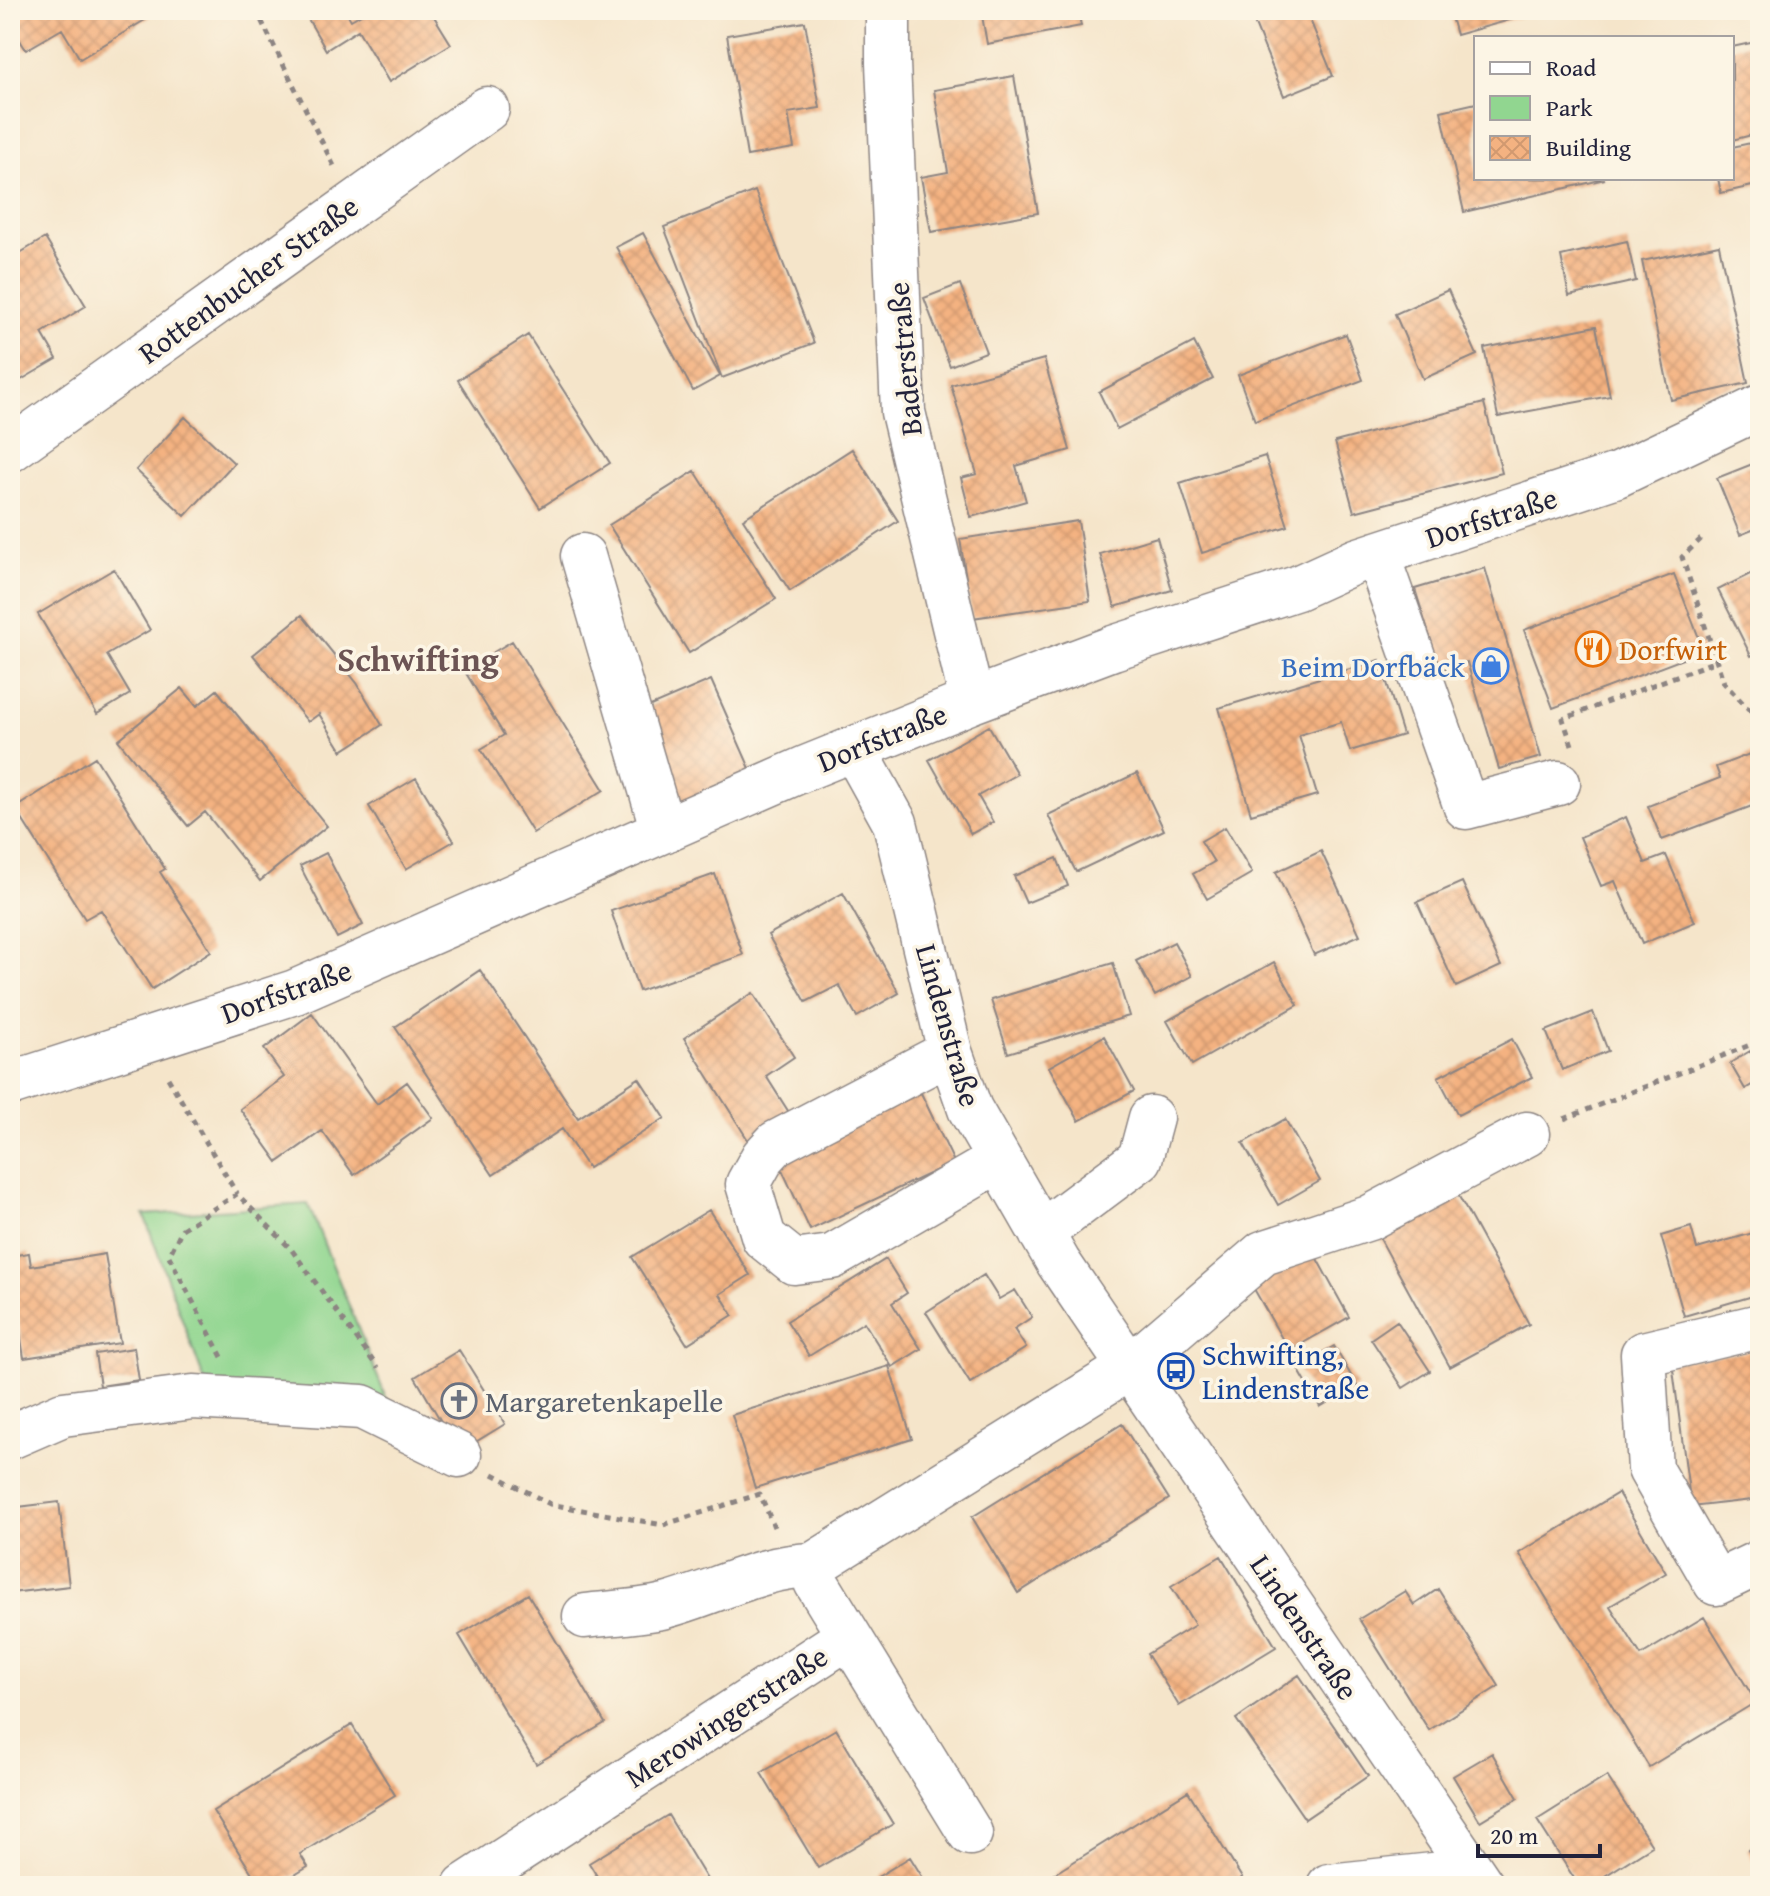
<svg xmlns="http://www.w3.org/2000/svg" width="1770" height="1896" font-family="'Gentium Book Plus',serif">
<style>
.park{fill:#91d690;stroke:#5a7c66;stroke-width:2}
.building{fill:url(#building-cross-hatch)}
.lines{fill:none;stroke-linecap:round;stroke-linejoin:round}
.minor-casing{stroke:#8c8482;stroke-width:47}
.path{stroke:#8c8482;stroke-width:5;stroke-dasharray:6 6;stroke-linecap:butt}
.minor{stroke:#fff;stroke-width:44}
.labels{text-anchor:middle;dominant-baseline:central;stroke-width:7;stroke-linejoin:round;paint-order:stroke}
.street-label{font-size:30px;fill:#22223b;stroke:#fcf5e5}
.food-label{font-size:30px;fill:#c56008;stroke:#fcf5e5;text-anchor:start}
.shop-label{font-size:30px;fill:#366cbe;stroke:#fcf5e5;text-anchor:end}
.transit-label{font-size:30px;fill:#164399;stroke:#fcf5e5;text-anchor:start}
.worship-label{font-size:30px;fill:#5b616d;stroke:#fcf5e5;text-anchor:start}
.quarter-label{font-size:34px;font-weight:bold;fill:#6c5454;stroke:#fcf5e5}
</style>
<defs>
<pattern id="building-cross-hatch" width="8" height="8" patternUnits="userSpaceOnUse" patternTransform="scale(2)"><rect width="8" height="8" fill="#f4b281"/><path d="M0 0l8 8M0 8l8-8" fill="none" stroke="#d19970"/></pattern>
</defs>
<rect width="100%" height="100%" fill="#fcf5e5"/>
<filter id="ink" filterUnits="userSpaceOnUse"><feTurbulence type="fractalNoise" baseFrequency=".0125" numOctaves="2"/><feDisplacementMap in="SourceGraphic" scale="16" xChannelSelector="R" yChannelSelector="G"/><feConvolveMatrix kernelMatrix="1 2 1 2 8 2 1 2 1" color-interpolation-filters="sRGB"/></filter>
<filter id="wash" filterUnits="userSpaceOnUse"><feTurbulence type="fractalNoise" baseFrequency=".006" numOctaves="4" result="noise"/><feDisplacementMap in="SourceGraphic" scale="32" xChannelSelector="R" yChannelSelector="G"/><feGaussianBlur stdDeviation="1.8" result="paint"/><feColorMatrix in="noise" values="0 0 0 0 0 0 0 0 0 0 0 0 0 0 0 0 0 1.4 0 .05"/><feComposite in="paint" operator="in"/></filter>
<g filter="url(#wash)">
<rect width="100%" height="100%" fill="#f5e5ca"/>
<path class="park" d="M308 1204 387 1400 209 1393 144 1215Z"/>
<g id="blocks">
<path class="building" d="M10 10H146L150 17 80 59 62 29 26 50 10 24Z
M307 10H345L351 20 368 10H430L451 44 389 82 358 30 326 50 304 12Z
M981 10H1078L1081 26 987 44Z
M1249 10H1306L1333 76 1284 96Z
M1449 10H1542V11L1456 35Z
M805 22 820 108 788 113 794 148 747 156 727 35Z
M1760 41V133L1732 140V47Z
M1014 76 1038 213 931 232 921 177 948 172 934 90Z
M1476 103V178L1605 179 1464 212 1441 111Z
M1760 141V191L1757 185 1721 193 1718 178H1732V147Z
M755 191 814 343 722 378 664 227Z
M643 233 720 376 693 391 616 247Z
M45 238 86 306 42 333 57 359 21 380 10 362V259Z
M1627 241 1636 281 1569 296 1561 256Z
M1719 245 1748 383 1671 400 1642 261Z
M960 284 986 352 950 366 924 298Z
M1448 290 1477 355 1423 379 1395 314Z
M1596 326 1610 396 1498 417 1484 348Z
M1346 334 1363 380 1255 421 1238 375Z
M528 335 610 463 540 508 458 380Z
M1194 342 1213 379 1117 429 1099 392Z
M1044 359 1070 450 1016 466 1026 501 971 517 961 478 977 474 951 385Z
M1484 403 1502 473 1354 512 1335 442Z
M185 417 234 463 185 516 136 470Z
M852 449 898 521 790 591 743 519Z
M1265 456 1288 526 1202 553 1180 483Z
M1760 461V527L1740 535 1717 478Z
M695 471 776 599 689 653 609 525Z
M1078 521 1090 601 972 618 960 539Z
M1157 537 1172 590 1115 607 1100 554Z
M1485 568 1541 757 1499 769 1467 662 1440 670 1415 589Z
M114 569 150 630 107 655 130 694 97 714 38 614Z
M1760 569V652L1751 656 1718 590Z
M1674 574 1704 651 1553 708 1524 630Z
M302 615 357 683 382 725 342 751 319 714 308 722 253 655Z
M512 641 604 790 533 833 481 749 504 735 464 670Z
M1380 660 1403 735 1350 751 1341 722 1299 735 1317 795 1251 814 1219 708Z
M711 680 752 773 675 806 634 713Z
M182 688 197 706 217 690 327 826 260 881 205 812 188 826 118 740Z
M989 726 1017 774 978 796 993 822 971 834 929 760Z
M1760 750V803L1662 840 1648 806 1720 778 1716 767Z
M95 757 165 869 160 872 211 951 152 989 101 910 85 919 15 808Z
M1137 773 1164 830 1076 872 1048 815Z
M416 778 454 841 406 869 369 806Z
M1626 817 1645 863 1666 855 1695 922 1642 944 1615 881 1601 886 1580 837Z
M1225 827 1252 873 1207 899 1193 874 1214 862 1201 841Z
M1321 851 1360 935 1314 955 1276 872Z
M326 853 363 925 337 938 300 866Z
M1057 858 1068 886 1026 903 1014 876Z
M715 874 743 955 639 991 611 911Z
M1462 882 1501 966 1456 987 1417 902Z
M843 893 899 993 857 1017 839 985 806 1002 768 935Z
M1174 942 1192 976 1155 996 1136 961Z
M1274 962 1298 1005 1192 1065 1167 1021Z
M1113 963 1129 1016 1008 1053 991 1000Z
M480 970 578 1118 639 1078 665 1118 588 1168 562 1129 493 1175 395 1027Z
M753 993 794 1057 766 1076 790 1114 748 1140 684 1038Z
M1593 1012 1608 1051 1562 1070 1546 1031Z
M312 1013 377 1104 407 1082 433 1118 354 1175 322 1131 278 1162 240 1109 284 1077 264 1049Z
M1104 1036 1134 1091 1079 1121 1049 1067Z
M1512 1039 1532 1077 1458 1115 1438 1077Z
M1750 1051 1760 1067V1080L1745 1089 1730 1063Z
M921 1093 954 1162 810 1230 778 1161Z
M1285 1119 1320 1181 1278 1205 1243 1143Z
M1456 1191 1529 1324 1450 1367 1378 1235Z
M709 1210 750 1275 720 1294 733 1315 687 1344 632 1257Z
M1691 1227 1697 1249 1753 1233 1760 1258V1294L1684 1316 1661 1236Z
M1310 1246 1349 1317 1289 1351 1249 1280Z
M29 1253 31 1266 105 1254 120 1343 24 1358 13 1287 10 1288V1256Z
M886 1259 907 1293 892 1303 921 1349 892 1367 864 1322 809 1356 787 1321Z
M984 1275 999 1299 1015 1290 1032 1317 1014 1329 1026 1348 970 1383 926 1312Z
M1397 1321 1430 1371 1403 1388 1371 1339Z
M1334 1346 1357 1386 1320 1407 1297 1367Z
M134 1348 139 1380 100 1386 95 1354Z
M459 1350 505 1424 459 1452 415 1377Z
M1760 1350V1499L1691 1507 1672 1362Z
M889 1366 912 1439 755 1488 732 1415Z
M1122 1424 1169 1499 1018 1593 972 1517Z
M1618 1493 1666 1573 1610 1606 1641 1655 1704 1617 1756 1702 1649 1767 1519 1553Z
M59 1502 69 1586 10 1593V1508Z
M1221 1556 1276 1647 1179 1706 1147 1654 1195 1625 1171 1586Z
M1438 1589 1499 1686 1429 1730 1359 1619 1405 1591 1414 1605Z
M528 1594 605 1723 536 1764 459 1635Z
M1299 1675 1368 1776 1305 1819 1236 1719Z
M352 1725 395 1795 300 1854 308 1867 276 1886H260L213 1811Z
M836 1729 893 1824 818 1868 761 1773Z
M1492 1753 1518 1798 1480 1821 1453 1776Z
M1607 1776 1652 1846 1589 1886H1579L1537 1820Z
M1188 1791 1242 1878 1229 1886H1158L1155 1882 1148 1886H1061L1054 1874Z
M668 1815 711 1886H603L589 1863Z
M1760 1843V1871L1748 1850Z
M910 1857 928 1886H863Z"/>
</g>
</g>
<g filter="url(#ink)">
<use href="#blocks" fill-opacity="0" stroke="#8c8482" stroke-width="2"/>
<g class="lines">
<defs>
<path id="minor" d="M888 10V63L903 412 972 701
M10 450 487 109
M1377 554 1466 807 1558 783
M583 556 663 831
M854 749 895 823 950 1052 970 1109 1058 1262 1482 1886
M950 1052 776 1143 763 1157 748 1184 764 1238 794 1262 832 1257 999 1160
M10 1084 295 992 806 768 972 701 1113 648 1297 588 1356 561 1617 475 1760 407
M1041 1233 1140 1159 1151 1118
M1760 1326 1643 1354 1650 1469 1716 1583 1760 1562
M10 1437 63 1414 193 1397 362 1407 459 1455
M585 1616C611 1613 639 1612 665 1606 715 1593 760 1566 813 1565
M849 1636 970 1833
M465 1886 849 1636 816 1582 813 1565 1129 1368 1263 1253 1369 1218 1527 1134
M1329 1886 1471 1871"/>
</defs>
<use href="#minor" class="minor-casing"/>
<path class="path" d="M256 10 334 166
M1701 539 1682 557 1724 683 1760 721
M1572 745 1563 719 1716 661
M168 1078 237 1194
M1564 1119 1760 1041
M222 1357 169 1256 182 1229 237 1194 291 1249 378 1368
M493 1474 550 1504 663 1525 760 1494 774 1527"/>
<use href="#minor" class="minor"/>
</g>
</g>
<defs>
<symbol id="restaurant-ring" viewBox="-11 -11 22 22"><circle r="9.5" fill="#fcf5e5" stroke="#e8710a" stroke-width="1.5"/><path d="M-5-6h1v4h1v-4h1v4h1v-4h1v5L-1.5 .5V6h-2V.5L-5-1ZM5-6V6H3V1.5H1.5Q1.5-4 5-6Z" fill="#e8710a"/></symbol>
<symbol id="shop-ring" viewBox="-11 -11 22 22"><circle r="9.5" fill="#fcf5e5" stroke="#3f7fe0" stroke-width="1.5"/><path d="M-5-2.5h2.3a2.7 3.5 0 0 1 5.4 0H5L5.5 6h-11ZM-1.5-2.5h3a1.5 2.3 0 0 0-3 0Z" fill="#3f7fe0"/></symbol>
<symbol id="bus-ring" viewBox="-11 -11 22 22"><circle r="9.5" fill="#fcf5e5" stroke="#1a4fb4" stroke-width="1.5"/><path d="M-5-6H5V4H4V6H2V4H-2V6H-4V4H-5ZM-3.5-4V0h7V-4ZM-3.5 1.2v1.5H-2V1.2ZM2 1.2v1.5H3.5V1.2Z" fill="#1a4fb4"/></symbol>
<symbol id="church-ring" viewBox="-11 -11 22 22"><circle r="9.5" fill="#fcf5e5" stroke="#6b7280" stroke-width="1.5"/><path d="M-1.2-6h2.4v3.5h3.3v2.4h-3.3V6h-2.4V-.1h-3.3v-2.4h3.3Z" fill="#6b7280"/></symbol>
</defs>
<g fill-rule="evenodd">
<use href="#restaurant-ring" x="1573" y="629" width="40" height="40"/>
<use href="#shop-ring" x="1471" y="646" width="40" height="40"/>
<use href="#bus-ring" x="1156" y="1351" width="40" height="40"/>
<use href="#church-ring" x="439" y="1381" width="40" height="40"/>
</g>
<g class="labels">
<g class="street-label">
<text transform="translate(248 279) rotate(-36)">Rottenbucher Straße</text>
<text transform="translate(904 359) rotate(-95)">Baderstraße</text>
<text transform="translate(1491 517) rotate(-18)">Dorfstraße</text>
<text transform="translate(882 737) rotate(-22)">Dorfstraße</text>
<text transform="translate(286 991) rotate(-20)">Dorfstraße</text>
<text transform="translate(949 1025) rotate(74)">Lindenstraße</text>
<text transform="translate(1305 1627) rotate(56)">Lindenstraße</text>
<text transform="translate(726 1716) rotate(-33)">Merowingerstraße</text>
</g>
<g class="food-label">
<text x="1619" y="649">Dorfwirt</text>
</g>
<g class="shop-label">
<text x="1465" y="666">Beim Dorfbäck</text>
</g>
<g class="transit-label">
<text x="1202" y="1354">Schwifting,<tspan x="1202" dy="34">Lindenstraße</tspan></text>
</g>
<g class="worship-label">
<text x="485" y="1401">Margaretenkapelle</text>
</g>
<g class="quarter-label">
<text x="418" y="658">Schwifting</text>
</g>
</g>
<rect width="1770" height="1896" fill="none" stroke="#fcf5e5" stroke-width="40"/>
<rect x="1474" y="36" width="260" height="144" fill="#fcf5e5" stroke="#a5a1a1" stroke-width="2"/>
<rect x="1490" y="62" width="40" height="12" fill="#ffffff" stroke="#a5a1a1" stroke-width="2"/>
<text x="1546" y="76" font-size="24" fill="#22223b">Road</text>
<rect x="1490" y="96" width="40" height="24" fill="#91d690" stroke="#a5a1a1" stroke-width="2"/>
<text x="1546" y="116" font-size="24" fill="#22223b">Park</text>
<rect x="1490" y="136" width="40" height="24" fill="url(#building-cross-hatch)" stroke="#a5a1a1" stroke-width="2"/>
<text x="1546" y="156" font-size="24" fill="#22223b">Building</text>
<path d="M1478 1844v12h122v-12" fill="none" stroke="#22223b" stroke-width="4"/>
<text x="1490" y="1844" font-size="24" fill="#22223b" stroke="#fcf5e5" stroke-width="6" paint-order="stroke">20 m</text>
</svg>
